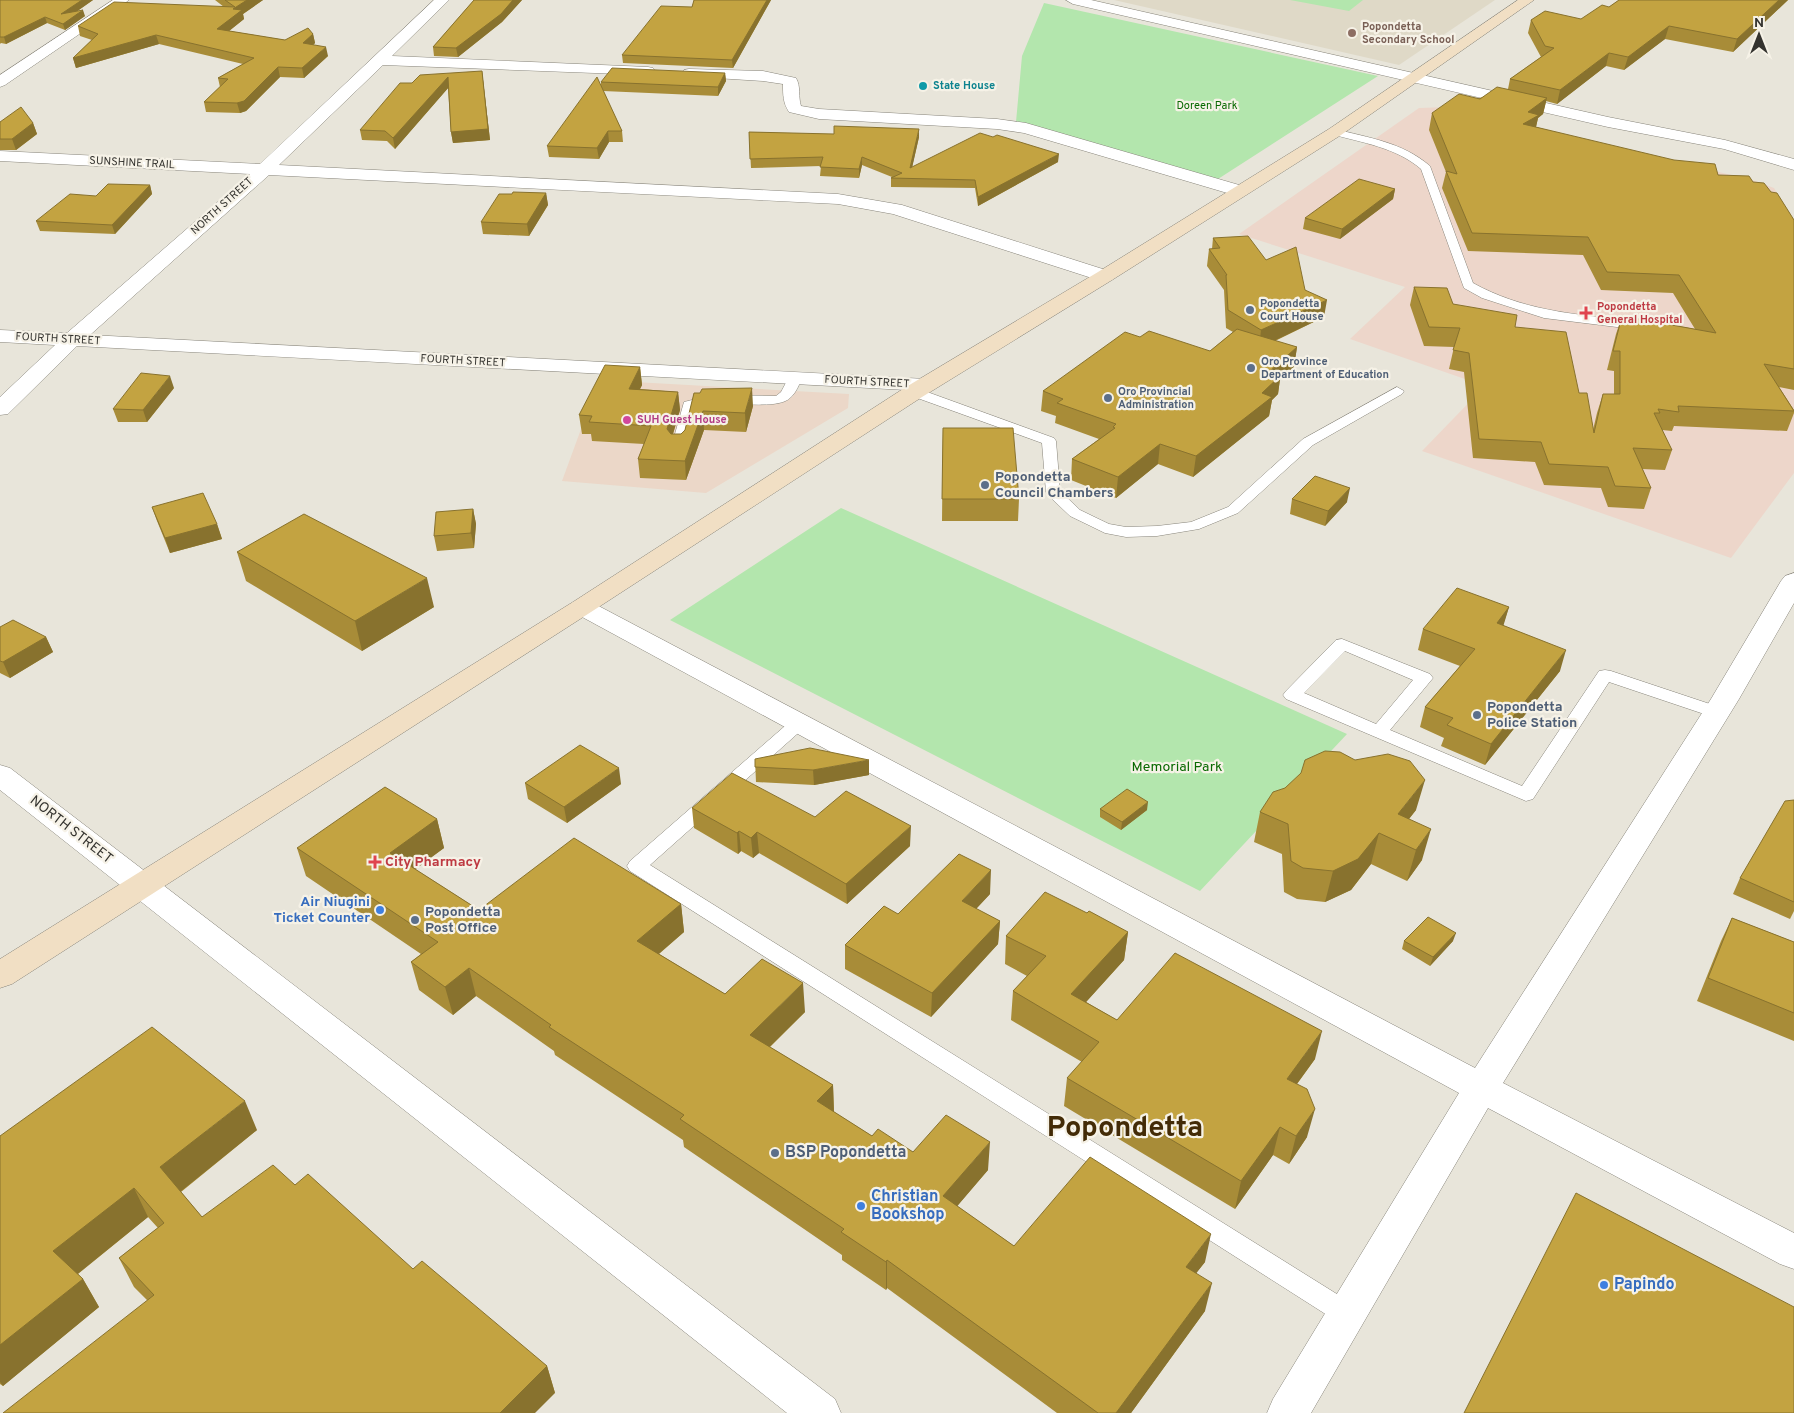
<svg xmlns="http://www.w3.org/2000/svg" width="1794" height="1413" font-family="Overpass,sans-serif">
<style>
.commercial{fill:#ebd7c8}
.built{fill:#dfd9c7}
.medical{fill:#edd6ca}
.green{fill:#b3e6ad}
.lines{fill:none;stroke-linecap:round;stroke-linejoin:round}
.lane-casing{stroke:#88857b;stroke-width:1}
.street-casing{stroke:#88857b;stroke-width:1}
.secondary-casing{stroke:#88857b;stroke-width:1}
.lane{fill:#fff;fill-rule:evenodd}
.street{fill:#fff;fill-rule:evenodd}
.secondary{fill:#f1dfc4;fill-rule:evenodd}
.wall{fill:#a88c38}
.shaded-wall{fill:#88722e}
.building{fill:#c3a341;stroke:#88722e}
.education-dot{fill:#8d6e63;stroke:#f6f2e7;stroke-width:2}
.culture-dot{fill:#0f9aa8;stroke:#f6f2e7;stroke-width:2}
.service-dot{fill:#5c6f8a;stroke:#f6f2e7;stroke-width:2}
.health-dot{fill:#e0444e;stroke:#f6f2e7;stroke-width:2}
.hotel-dot{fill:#d1479c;stroke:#f6f2e7;stroke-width:2}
.shop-dot{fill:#3f7fe0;stroke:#f6f2e7;stroke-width:2}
.labels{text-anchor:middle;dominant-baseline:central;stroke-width:4.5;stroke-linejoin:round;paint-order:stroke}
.far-education-label{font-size:11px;font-weight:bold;fill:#785e54;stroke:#f6f2e7;text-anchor:start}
.far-culture-label{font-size:11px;font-weight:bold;fill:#0d838f;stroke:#f6f2e7;text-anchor:start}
.far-park-label{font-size:11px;fill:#086901;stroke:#f6f2e7}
.far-street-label{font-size:11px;fill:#34332f;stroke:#f6f2e7}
.far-service-label{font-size:11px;font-weight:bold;fill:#4e5e75;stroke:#f6f2e7;text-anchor:start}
.far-health-label{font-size:11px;font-weight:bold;fill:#be3a42;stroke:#f6f2e7;text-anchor:start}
.far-hotel-label{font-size:11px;font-weight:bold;fill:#b23c85;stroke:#f6f2e7;text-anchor:start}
.service-label{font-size:14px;font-weight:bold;fill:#4e5e75;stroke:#f6f2e7;text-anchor:start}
.park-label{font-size:14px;fill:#086901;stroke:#f6f2e7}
.street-label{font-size:14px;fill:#34332f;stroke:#f6f2e7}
.health-label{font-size:14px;font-weight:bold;fill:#be3a42;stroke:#f6f2e7;text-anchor:start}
.shop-label{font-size:14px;font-weight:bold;fill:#366cbe;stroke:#f6f2e7;text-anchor:end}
.near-service-label{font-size:16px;font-weight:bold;fill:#4e5e75;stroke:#f6f2e7;text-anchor:start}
.near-shop-label{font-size:16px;font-weight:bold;fill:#366cbe;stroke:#f6f2e7;text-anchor:start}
.near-town-label{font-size:29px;font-weight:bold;fill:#432b07;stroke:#f6f2e7}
</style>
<rect width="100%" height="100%" fill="#e8e5da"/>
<path class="commercial" d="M599 380 849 394 848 408 706 493 562 481Z"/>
<path class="built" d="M1114 0H1495L1399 65Z"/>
<path class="medical" d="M1449 107 1752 180 1774 188 1794 222V473L1731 558 1422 451 1485 386 1350 339 1405 287 1239 234 1419 108Z"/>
<path class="green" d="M1290 0H1363L1349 11Z
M1044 3 1378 76 1218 179 1016 122 1022 56Z
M841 508 1347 734 1200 891 670 620Z"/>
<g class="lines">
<defs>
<path id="lane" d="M1335 129C1369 138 1402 142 1430 166L1473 283C1522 310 1571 314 1625 320L1631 324 1625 328 1544 318 1482 298 1464 288 1421 169C1395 147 1363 143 1331 134L1330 132 1331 130Z
M795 374 802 378C799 385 796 393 790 398 776 412 719 398 695 407L685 448 683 451H673L671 448 684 402 712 395 776 396 781 392 790 375Z
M1397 387 1404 391 1402 394 1313 445 1238 513 1199 529 1157 536 1126 537 1105 533 1070 516 1048 495 1046 492 1042 443 909 395 907 392 914 388 919 389 1054 438 1056 441 1060 491 1080 510 1109 524 1126 527 1157 526 1191 522 1228 507 1303 439Z
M1342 639 1430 674 1433 678 1390 730 1522 786 1599 671 1605 670 1611 671 1722 708 1725 712 1722 716 1716 718 1609 682 1533 799 1526 801 1286 699 1283 695 1286 691 1336 640ZM1345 651 1413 680 1376 724 1304 693Z
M799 717 805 719 808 723 805 727 650 865 1356 1306 1360 1314 1356 1322 1347 1326 1338 1322 630 871 627 866 630 861 793 719Z"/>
<path id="street" d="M113 0H129L5 85 0 87V75Z
M434 0H449L392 56 648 67 653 68 655 71 653 74 648 75 383 65 279 165 838 194 902 205 1112 272 1115 276 1112 280 1105 282 1098 280 893 214 838 204 269 175 90 335 926 379 933 381 937 385 933 389 926 391 77 346 8 414 0 415V397L55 345 0 342V330L67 333 250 174 0 161V151L260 164Z
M1066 0H1091L1608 117 1725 140 1794 159V170L1724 149 1608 127 1073 4Z
M689 69 763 71 796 78C801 86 798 97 801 106L819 109 997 119 1026 123 1246 187 1249 191 1246 195 1240 196 1234 195 1024 133 997 129 819 119 789 112C783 103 783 95 783 84L763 81 684 76 682 73 684 70Z
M1794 573V603L1739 699 1503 1083 1794 1233V1269L1780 1264 1488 1108 1311 1413H1267L1273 1399 1459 1093 573 612 569 607 573 602 582 599 591 602 1475 1068 1711 699 1781 581 1785 576Z
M0 765 10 768 835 1399 841 1413H787L0 790Z"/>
<path id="secondary" d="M1518 0H1534L1341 135 1112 280 922 397 591 612 12 984 0 988V959L573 602 906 387 1098 272 1329 129Z"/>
</defs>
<use href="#lane" class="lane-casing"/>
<use href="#street" class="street-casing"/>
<use href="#secondary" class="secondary-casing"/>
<use href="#lane" class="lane"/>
<use href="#street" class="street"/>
<use href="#secondary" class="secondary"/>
</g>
<path class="wall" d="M0 0H93L76 12 85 16 65 30 47 23 6 44 1 43 0 44Z
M215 0H263L243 14 244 19 229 31 285 40 313 34 315 43 313 45 328 56 304 78 280 77 246 111 240 113 206 112 204 102 220 87 218 78 243 64 159 44 76 68 73 58 92 40 80 36 78 26 224 7Z
M474 0H522L502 22 458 57 434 56 433 47Z
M694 0H771L733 68 623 63 622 55 692 7Z
M1619 0H1788L1733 52 1665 39 1624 70 1606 66 1557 104 1546 101 1543 114 1538 118 1536 127 1718 175 1753 182 1794 220V390L1779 387 1794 410V413L1787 431 1674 426 1672 431 1662 430 1672 450 1665 470 1642 469 1651 488 1644 509 1608 507 1601 488 1544 485 1535 462 1473 458 1464 372 1449 369 1454 347 1424 346 1410 305 1414 287 1453 304 1515 327 1579 393 1593 430 1597 413 1603 394H1614V371L1607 370 1616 334 1622 316 1695 329 1673 293 1601 290 1583 255 1468 251 1442 188 1446 172 1429 130 1432 113 1508 89 1510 79 1541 57 1528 33 1531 20 1581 19 1609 7Z
M482 71 490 140 453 143 451 132 448 88 395 149 387 141 362 140 360 130 412 83Z
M725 73 726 81 718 96 603 91 622 131 623 142H609L599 159 549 157 547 146 601 87V82Z
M0 122 33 123 37 134 16 150H0Z
M749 132 919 137 912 167 1058 162 978 206 975 188 891 187V178L892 177 862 165 859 178 820 176 821 166 751 168Z
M150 185 152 194 115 234 40 231 36 221 96 196Z
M1395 189 1393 199 1340 239 1303 229 1305 218Z
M546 193 548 205 529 236 483 234 481 222Z
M1213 238 1266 260 1305 290 1324 317 1275 341 1297 347 1294 367 1280 379 1278 394 1272 400 1269 416 1193 477 1158 464 1116 498 1071 480 1072 459 1099 439 1055 423 1056 416 1041 411 1043 391 1140 337 1210 351 1233 332 1226 328 1224 290 1207 266 1209 249H1212Z
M640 367 642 385 640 389 678 392 680 410 673 434H681L685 430 694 393 753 406 746 432 704 430 686 480 640 478 638 459 644 444 592 441 591 434H582L579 415Z
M174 388 147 422H118L113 409Z
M943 428 1019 499 1018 521H942Z
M1292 499 1347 502 1325 526 1290 514Z
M152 507 217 524 222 539 170 553 157 521Z
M473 509 476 524 474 548 437 551 434 536Z
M237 552 434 607 362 651 246 581Z
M1509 607 1503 625 1560 671 1485 765 1441 746 1444 738 1420 727 1425 707 1460 666 1418 650 1423 629Z
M0 627 46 637 53 652 10 678 0 673Z
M755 759 869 775 814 785 756 782Z
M525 783 621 784 567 823 528 799Z
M1285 788 1416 810 1409 819 1422 860 1407 881 1371 864 1351 890 1325 902 1297 899 1284 892 1282 854 1254 842 1260 812Z
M1794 800V911L1790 919 1733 894 1740 878Z
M692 808 815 817 910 846 847 904 759 853 753 858 741 851 738 854 694 828Z
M1100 809 1147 810 1121 830 1100 817Z
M437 819 444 848 415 869 479 910 681 904 684 932 659 954 725 994 805 1012 770 1047 833 1085 834 1112 872 1136 913 1152 988 1170 957 1206 1014 1246 1205 1262 1196 1273 1205 1311 1131 1413H1057L887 1288 886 1290 842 1260V1255L684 1147 683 1140 555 1055 554 1051 476 996 453 1015 419 990 411 962 421 954 306 876 297 848Z
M990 894 976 909 1000 921 998 944 931 1017 845 969V945L898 914Z
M1732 918 1794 942V1041L1697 1001 1721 941Z
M1128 932 1124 960 1086 1002 1117 1020 1315 1059 1297 1084 1307 1137 1289 1164 1273 1155 1235 1209 1064 1106 1067 1078 1082 1062 1011 1020 1013 991 1027 976 1005 964 1006 936Z
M1404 941H1453L1430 966 1402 949Z
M257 1130 181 1192 202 1217 295 1185 547 1366 555 1393 147 1300 134 1287 119 1258 158 1228 148 1217 78 1274 83 1279 99 1307 3 1386 0 1384V1136Z"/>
<path class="shaded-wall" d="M82 0H93L63 21 61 14Z
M247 0H263L243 14 244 19 219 39 217 29 233 9Z
M513 0H522L502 22 458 57 456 48Z
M767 0H771L733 68 732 60Z
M1779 0H1788L1733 52 1737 39Z
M83 10 85 16 65 30 63 24Z
M45 17 47 23 6 44 4 37Z
M1669 26 1665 39 1624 70 1628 57Z
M313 34 315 43 305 53 303 43Z
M156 35 159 44 76 68 73 58Z
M326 47 328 56 304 78 302 68Z
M1609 53 1606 66 1557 104 1560 90Z
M278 67 280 77 246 111 240 113 237 103Z
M482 71 490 140 453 143 451 132Z
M725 73 726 81 718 96V87Z
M448 77 449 87 395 149 393 138Z
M1547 98 1543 114 1538 118 1535 131 1523 124 1528 112Z
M33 123 37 134 16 150 12 139Z
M919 129V137L910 177V168Z
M608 131 609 142 599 159 597 148Z
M1059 154 1058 162 978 206V197Z
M862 157V165L859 178V169Z
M150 185 152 194 115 234 112 225Z
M1395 189 1393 199 1340 239 1342 229Z
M546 193 548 205 529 236 527 224Z
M1327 300 1324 317 1259 348 1261 330Z
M1297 347 1294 367 1280 379 1278 394 1272 400 1269 416 1193 477 1196 456 1262 393 1270 371Z
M640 367 642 385 631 407 629 389Z
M170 376 174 388 147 422 143 410Z
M752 388 753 406 746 432 745 413Z
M678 392 680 410 669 447 667 429Z
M703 411 704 430 686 480 685 461Z
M1160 444 1158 464 1116 498 1118 477Z
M1350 488 1347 502 1325 526 1328 511Z
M473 509 476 524 474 548 471 533Z
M217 524 222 539 170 553 165 538Z
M427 578 434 607 362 651 355 621Z
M1509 607 1503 627 1497 623Z
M46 637 53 652 10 678 3 662Z
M1566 650 1560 671 1485 765 1491 744Z
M869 760V775L814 785 813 770Z
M619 768 621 784 567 823 564 807Z
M1425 780 1416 810 1393 839 1398 814Z
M1148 802 1147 810 1121 830 1122 822Z
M437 819 444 848 398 882 390 853Z
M911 826 910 846 847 904 846 884Z
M1431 829 1422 860 1407 881 1416 850Z
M739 831 741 851 738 854 737 833Z
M757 832 759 853 753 858 751 838Z
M1379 833 1371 864 1351 890 1325 902 1333 871Z
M991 870 990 894 961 925 962 901Z
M681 904 684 932 641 969 637 941Z
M1000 921 998 944 931 1017 932 993Z
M1128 932 1124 960 1068 1022 1071 994Z
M1456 933 1453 941 1430 966 1433 957Z
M469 968 476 996 453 1015 445 987Z
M803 983 805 1012 753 1063 750 1035Z
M1322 1031 1315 1059 1280 1107 1287 1079Z
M833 1085 834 1114 817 1101Z
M245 1101 257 1130 175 1196 160 1167Z
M1315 1109 1307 1137 1289 1164 1296 1136Z
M1280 1127 1273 1155 1235 1209 1241 1181Z
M990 1142 988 1170 942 1224 943 1196Z
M134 1188 148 1217 70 1280 53 1251Z
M1211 1234 1205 1262 1180 1294 1186 1267Z
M887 1260V1288L886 1290V1262Z
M83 1279 99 1307 3 1386 0 1382V1345Z
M1212 1283 1205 1311 1131 1413H1116Z
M547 1366 555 1393 535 1413H500Z"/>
<path class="building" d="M0 0H82L61 14 83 10 63 24 45 17 4 37H0Z
M225 0H247L233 9 242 10 217 29 285 40 308 28 313 34 303 43 326 47 302 68 278 67 244 101 237 103 204 102 228 79 218 78 254 58 156 35 73 58 98 34 78 26 114 2 235 7Z
M474 0H513L501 14 456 48 433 47Z
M694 0H767L732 60 622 55 661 6 692 7Z
M1619 0H1779L1737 39 1669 26 1628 57 1609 53 1560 90 1510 79 1554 48 1545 46 1531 20 1545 11 1581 19 1602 5 1609 7Z
M612 68 725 73 718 87 601 82Z
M482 71 488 129 451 132 448 77 393 138 385 131 360 130 400 83H412L420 75Z
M597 77 622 131H608L597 148 547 146Z
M1497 87 1547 98 1528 112 1539 115 1523 124 1674 160 1715 164 1718 175 1749 176 1753 182 1764 183 1771 192 1777 193 1794 220V369L1764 364 1794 411 1678 406 1679 412 1658 409 1660 413H1654L1672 450 1633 448 1651 488 1615 486 1608 467 1549 464 1541 442 1479 439 1469 353 1453 350 1460 328 1429 327 1414 287 1447 288 1453 304 1517 315 1515 327 1566 332 1579 393H1587L1594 433 1603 394H1620V351H1613L1622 316 1716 333 1679 275 1607 272 1588 237 1472 233 1446 171 1457 174 1432 113 1459 94 1480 99Z
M21 107 33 123 12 139H0V122Z
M834 126 919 129 910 168 980 133 993 137 997 135 1059 154 978 197 975 180 891 178 902 173 862 157 859 169 820 167 823 157 750 159 749 132 834 134Z
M1359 179 1395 189 1342 229 1305 218Z
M108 184 150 185 112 225 36 221 70 194 96 196Z
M513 192 546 193 527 224 481 222 499 194H512Z
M1248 236 1266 260 1296 247 1305 290 1327 300 1261 330 1228 310 1226 275H1227L1209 249 1220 248 1213 238Z
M1237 329 1297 347 1270 371 1281 375 1262 393 1272 397 1196 456 1160 444 1118 477 1072 459 1115 428 1113 427 1116 424 1057 403 1063 399 1043 391 1125 332 1140 337 1149 331 1210 351Z
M605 365 640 367 629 389 678 392 667 429 671 434H681L685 430 694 393H700L702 389 752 388 745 413 703 411 685 461 638 459 651 426 589 422 592 416 579 415Z
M141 373 170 376 143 410 113 409Z
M943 428H1013L1019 499H942Z
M1315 476 1350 488 1328 511 1292 499Z
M203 493 217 524 165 538 152 507Z
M473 509 471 533 434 536 436 512Z
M304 514 427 578 355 621 237 552Z
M1457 588 1509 607 1497 623 1566 650 1491 744 1447 725 1453 718 1425 707 1475 649 1423 629Z
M13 620 46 637 3 662 0 661V627Z
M580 745 619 768 564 807 525 783Z
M810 748 869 760 813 770 755 767V759Z
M1325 751 1340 752 1355 760 1388 754 1410 761 1425 780 1398 814 1431 829 1416 850 1379 833 1358 859 1333 871 1303 868 1291 861 1288 824 1260 812 1273 792 1285 788 1301 773 1305 760Z
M732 773 815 817 846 791 911 826 846 884 757 832 751 838 739 831 737 833 692 808Z
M385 787 437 819 390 853 479 910 574 838 681 904 637 941 725 994 762 959 803 983 750 1035 833 1085 817 1101 872 1136 878 1129 913 1152 946 1115 990 1142 943 1196 1014 1246 1090 1157 1211 1234 1186 1267 1212 1283 1116 1413H1098L887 1260 886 1262 841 1232 844 1229 680 1119 684 1115 549 1027 551 1025 469 968 445 987 411 962 438 942 297 848Z
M1127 789 1148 802 1122 822 1100 809Z
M1794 800V902L1740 878 1785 801Z
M959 854 991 870 962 901 1000 921 932 993 845 945 884 906 898 914Z
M1045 892 1087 913 1089 911 1128 932 1071 994 1117 1020 1175 953 1322 1031 1287 1079 1307 1089 1315 1109 1296 1136 1280 1127 1241 1181 1067 1078 1099 1042 1013 991 1046 956 1006 936Z
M1428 917 1456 933 1433 957 1404 941Z
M1732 918 1794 942V1013L1708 978Z
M152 1027 245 1101 160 1167 202 1217 273 1165 295 1185 308 1174 413 1269 422 1261 547 1366 500 1413H3L154 1295 119 1258 164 1223 134 1188 53 1251 83 1279 0 1345V1136Z
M1576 1193 1794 1307V1413H1464Z"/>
<circle class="education-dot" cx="1352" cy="33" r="5"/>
<circle class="culture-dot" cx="923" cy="86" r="5"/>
<g class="service-dot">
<circle cx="1250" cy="310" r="5"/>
<circle cx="1251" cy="368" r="5"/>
<circle cx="1108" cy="398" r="5"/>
<circle cx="985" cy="485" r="5"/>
<circle cx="1477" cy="715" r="5"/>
<circle cx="415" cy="920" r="5"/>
<circle cx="775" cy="1153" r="5"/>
</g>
<g class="health-dot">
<path d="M1583.5 305.5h5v5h5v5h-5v5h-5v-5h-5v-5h5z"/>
<path d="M372.5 854.5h5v5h5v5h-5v5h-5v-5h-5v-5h5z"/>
</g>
<circle class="hotel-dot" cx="627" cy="420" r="5"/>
<g class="shop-dot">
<circle cx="380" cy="910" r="5"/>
<circle cx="861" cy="1206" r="5"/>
<circle cx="1604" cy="1285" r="5"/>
</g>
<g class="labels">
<g class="far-education-label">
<text x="1362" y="27">Popondetta<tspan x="1362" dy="13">Secondary School</tspan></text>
</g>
<g class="far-culture-label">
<text x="933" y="86">State House</text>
</g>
<g class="far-park-label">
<text x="1207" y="106">Doreen Park</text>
</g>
<g class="far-street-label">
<text transform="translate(132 163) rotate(3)">SUNSHINE TRAIL</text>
<text transform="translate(222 206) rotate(-42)">NORTH STREET</text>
<text transform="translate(58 339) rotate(3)">FOURTH STREET</text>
<text transform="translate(463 361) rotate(3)">FOURTH STREET</text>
<text transform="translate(867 382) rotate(3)">FOURTH STREET</text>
</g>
<g class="far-service-label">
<text x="1260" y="304">Popondetta<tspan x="1260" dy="13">Court House</tspan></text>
<text x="1261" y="362">Oro Province<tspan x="1261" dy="13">Department of Education</tspan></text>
<text x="1118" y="392">Oro Provincial<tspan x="1118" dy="13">Administration</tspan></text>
</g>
<g class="far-health-label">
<text x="1597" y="307">Popondetta<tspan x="1597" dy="13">General Hospital</tspan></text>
</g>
<g class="far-hotel-label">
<text x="637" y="420">SUH Guest House</text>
</g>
<g class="service-label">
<text x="995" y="477">Popondetta<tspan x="995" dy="16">Council Chambers</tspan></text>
<text x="1487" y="707">Popondetta<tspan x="1487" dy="16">Police Station</tspan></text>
<text x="425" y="912">Popondetta<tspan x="425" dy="16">Post Office</tspan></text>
</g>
<g class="park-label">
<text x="1177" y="767">Memorial Park</text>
</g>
<g class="street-label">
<text transform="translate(71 830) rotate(38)">NORTH STREET</text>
</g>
<g class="health-label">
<text x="385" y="862">City Pharmacy</text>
</g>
<g class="shop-label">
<text x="370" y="902">Air Niugini<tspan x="370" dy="16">Ticket Counter</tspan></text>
</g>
<g class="near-service-label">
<text x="785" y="1153">BSP Popondetta</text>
</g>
<g class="near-shop-label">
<text x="871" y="1197">Christian<tspan x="871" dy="18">Bookshop</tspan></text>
<text x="1614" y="1285">Papindo</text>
</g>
<g class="near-town-label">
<text x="1125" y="1128">Popondetta</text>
</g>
</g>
<g transform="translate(1759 35)" stroke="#f6f2e7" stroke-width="4" paint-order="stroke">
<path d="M0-4L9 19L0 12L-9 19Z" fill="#34332f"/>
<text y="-8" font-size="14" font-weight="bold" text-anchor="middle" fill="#34332f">N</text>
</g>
</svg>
